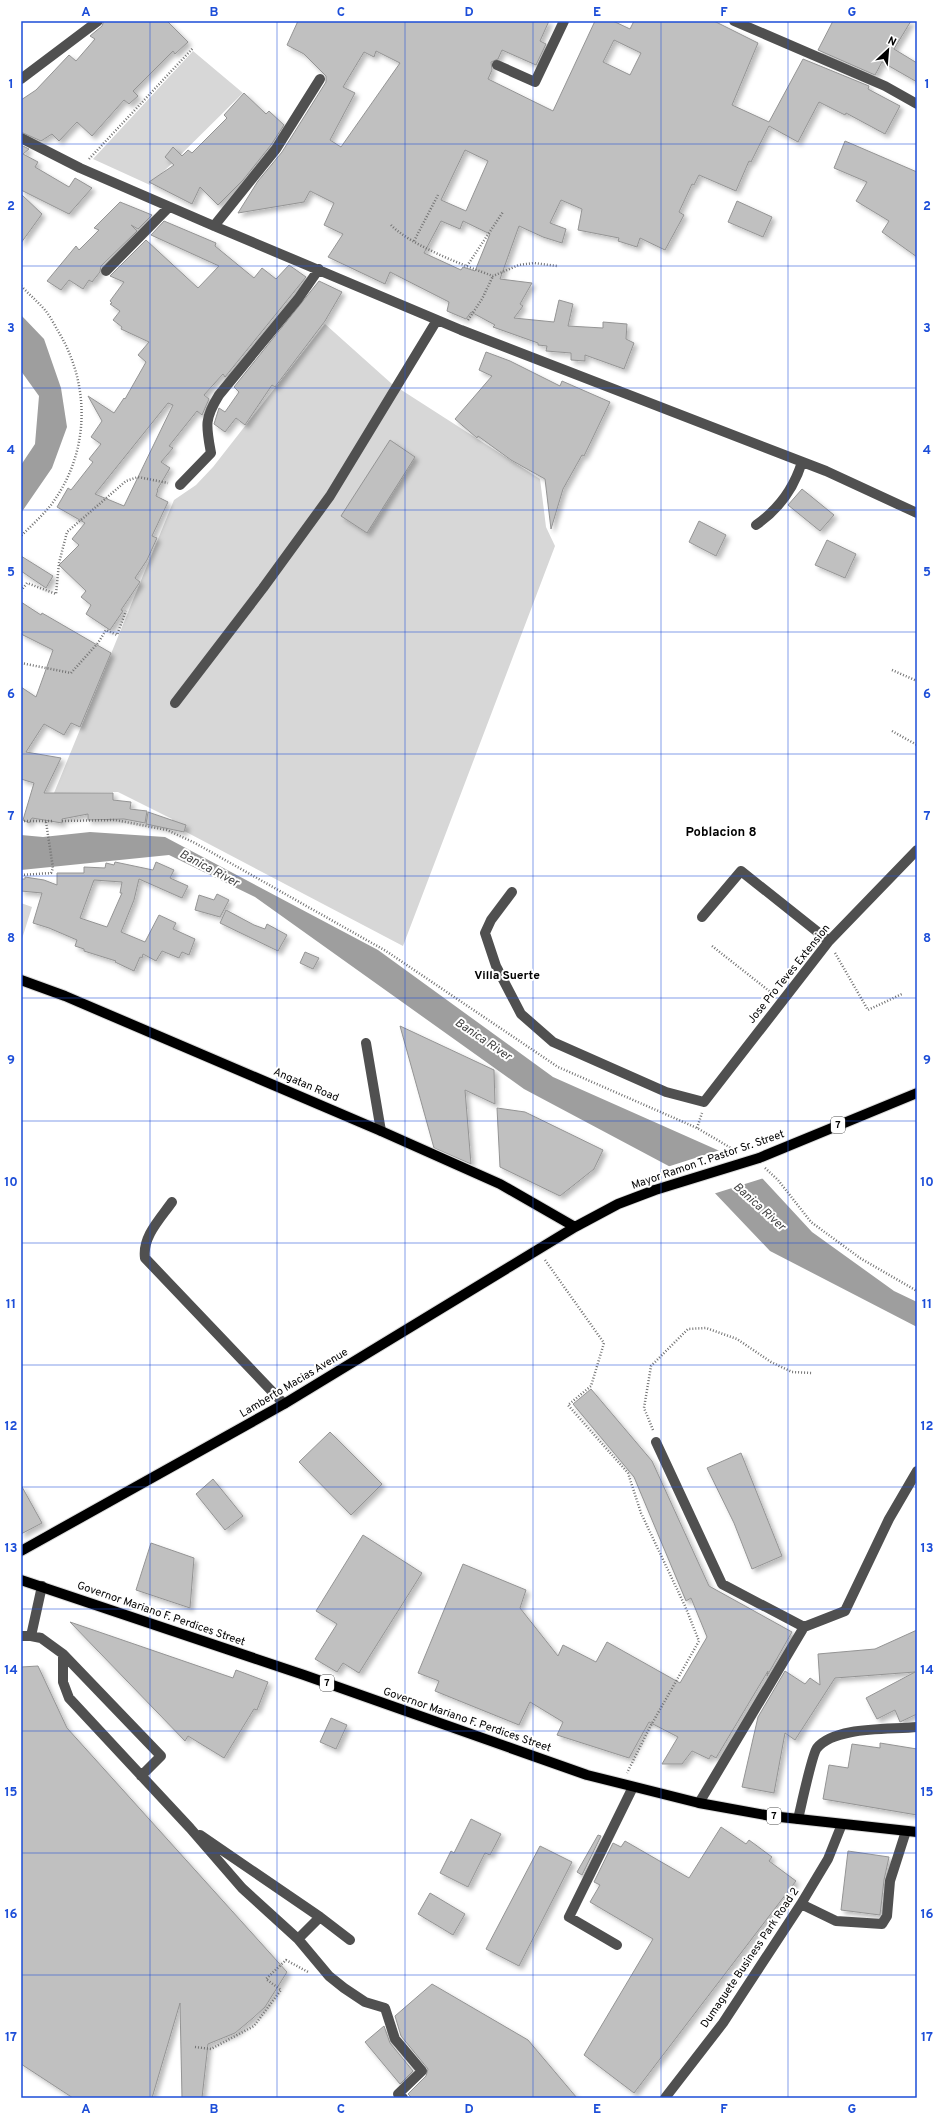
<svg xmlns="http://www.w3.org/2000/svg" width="938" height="2119" font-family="Overpass,sans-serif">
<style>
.green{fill:#d7d7d7}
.water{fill:#9e9e9e}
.pier{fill:#fff}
.building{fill:#c0c0c0;stroke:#949494;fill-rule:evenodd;filter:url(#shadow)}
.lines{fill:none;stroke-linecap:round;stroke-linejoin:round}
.major-casing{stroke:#dbdbdb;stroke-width:12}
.path{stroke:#727272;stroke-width:2.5;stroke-dasharray:1 2;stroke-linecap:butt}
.minor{stroke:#505050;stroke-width:10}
.major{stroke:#000;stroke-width:10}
.major-bridge-casing{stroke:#dbdbdb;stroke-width:12;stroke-linecap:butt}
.major-bridge{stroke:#000;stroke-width:10}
.grid{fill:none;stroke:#1d4ed8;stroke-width:1;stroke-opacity:0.55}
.labels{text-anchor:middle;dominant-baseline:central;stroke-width:4;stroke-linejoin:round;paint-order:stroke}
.shield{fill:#fff;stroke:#4c4c4c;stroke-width:1}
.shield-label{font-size:10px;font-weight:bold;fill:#000}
.street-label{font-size:11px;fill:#000;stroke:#fff}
.water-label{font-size:12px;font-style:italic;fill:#3f3f3f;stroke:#fff}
.neighbourhood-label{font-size:12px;font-weight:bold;fill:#000;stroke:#fff}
.quarter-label{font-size:13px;font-weight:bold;fill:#000;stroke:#fff}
.neatline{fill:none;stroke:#1d4ed8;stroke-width:1.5}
.grid-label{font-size:13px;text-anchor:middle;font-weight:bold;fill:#1d4ed8}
</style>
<defs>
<filter id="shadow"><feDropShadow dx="3.5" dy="3.5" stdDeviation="2" flood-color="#0004"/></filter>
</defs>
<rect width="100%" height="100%" fill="#fff"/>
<path class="green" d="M193 51 243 93 150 185 93 159Z
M325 324 392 384 540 479 546 527 555 546 403 946 171 824 172 819 118 792 54 793 174 500 196 485 213 467Z
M21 903 32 907 21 942Z"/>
<path class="water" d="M21 315 44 339 61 388 67 427 52 468 21 513V465L35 444 39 396 21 371Z
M90 832 165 837 378 950 553 1077 749 1164 812 1232 894 1291 917 1302V1327L770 1251 710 1188 524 1089 255 897 169 855 21 870V835L43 837Z"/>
<path class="pier" d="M720 1150 750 1163 764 1178 713 1194 709 1189 667 1167Z"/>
<path class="building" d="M104 21H167L188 42 175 54 173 51 133 91 138 96 129 104 124 100 92 136 77 122 59 141 52 134 41 141 21 132V100L36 90 69 55 76 61 95 39 90 36 102 26Z
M298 21H549L540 41 546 44 536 65 502 50 498 59 491 62 492 70 488 79 553 111 595 21H613L630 29 634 21H714L758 43 732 105 769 122 803 59 869 86 868 89 900 106 885 134 846 113 845 115 819 102 798 142 769 126 751 162 749 161 736 191 699 175 694 185 692 184 679 212 684 215 665 250 640 238 637 247 618 241 619 238 578 230 582 209 561 200 550 223 566 229 562 243 543 237 519 226 500 279 532 283 520 304 523 306 514 318 554 322 559 300 573 304 568 326 603 328V322L627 324 626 339 634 343 624 369 585 355V361L571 360V353L546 351 547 346 538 345V343L493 327 495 325 471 312 466 319 447 311 449 302 390 272 385 284 328 257 343 234 324 225 334 203 310 191 304 202 238 213 258 181 282 152 326 82V76L304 54 287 45ZM614 40 641 53 630 75 603 62ZM376 51 400 63 341 147 330 140 355 93 343 87 364 52 374 57ZM465 150 488 161 466 211 441 200ZM441 221 460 229 463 221 490 234 475 271 463 267 461 270 424 253Z
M833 21H911L894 49 917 63V82L882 62 875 75 818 50Z
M244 93 266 114 269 111 284 125 271 145 243 180 218 205 200 187 192 204 149 182 174 165 165 157 173 147 182 156 188 150 192 153 227 118 224 115Z
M845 141 917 172V257L882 232 889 221 856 201 867 182 834 168Z
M21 145 29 149 23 154 38 162 35 167 69 187 75 178 92 188 69 214 21 190Z
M21 194 42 214 21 243Z
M737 201 772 217 763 237 728 222Z
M120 202 152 215 138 229 131 225 137 231 101 266 100 272 92 282 89 280 83 289 69 280 61 290 47 281 76 246 79 250 99 230 94 228Z
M164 221 216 243 215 246 254 278 262 268 276 279 289 265 306 277 225 377 223 374 204 395 209 399 202 415 197 411 169 446 173 448 161 462 170 468 157 490H158L156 496 168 502 152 536 157 538 147 560 135 578 140 582 121 610 123 611 110 630 86 614 91 605 81 597 86 591 59 565 79 545 72 539 85 523 57 507 68 488 71 490 93 462 89 459 101 444 91 437 102 421 88 396 114 413 124 398 125 399 146 362 138 355 149 342 121 329 122 327 113 320 120 311 110 304 112 303 110 301 124 282 110 276 146 240 198 288 219 266 151 235ZM168 403 173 405 124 506 95 494Z
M319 281 342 292 325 321 275 387 272 385 245 425 236 418 225 432 214 424 219 408 225 412 239 392 234 387Z
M486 352 510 361 560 386 562 381 610 402 584 456 582 455 563 489 551 529 545 479 511 460 478 436 477 438 455 419 492 376 479 370Z
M390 440 415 457 367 533 341 516Z
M802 489 834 515 820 531 788 505Z
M699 521 726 535 716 556 689 542Z
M827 540 856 554 845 578 815 565Z
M21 556 53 576 46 588 21 571Z
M21 602 41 615 42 613 111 653 80 727 71 723 64 735 44 724 26 752 61 758 44 793H113V800L131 802 130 809 147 811 145 823 124 819 88 820V814L62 819V823L32 818 29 823 23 820 34 783 21 779V687L36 697 53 650 21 634Z
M148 812 186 825 184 832 146 824Z
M115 862 153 870 156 862 174 870 170 878 188 886 182 898 139 879 134 900 121 932 145 942 159 915 176 923 173 929 195 939 189 955 182 952 179 958 162 951 156 961 143 954 142 958 140 957 134 971 115 962 116 961 84 951V949L75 946 77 940 49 928 33 923 42 893 21 891V879H25V877L44 880 57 885V873H84V867L105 868 106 863 114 865ZM94 880 122 882 120 893H122L107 927 80 918Z
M217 894 229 900 220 917 195 910 199 895 214 900Z
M226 910 254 925 265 929 267 924 287 935 278 951 220 923Z
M305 952 319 958 313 969 300 963Z
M400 1026 494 1070 495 1104 465 1090 471 1164 434 1148Z
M497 1108 525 1112 603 1150 594 1169 560 1196 500 1167Z
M591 1389 652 1461 709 1586 792 1632 767 1676 768 1671 716 1758 711 1755 709 1759 692 1751 682 1764H662L678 1737 649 1722 629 1758 557 1735 563 1722 530 1702 519 1725 435 1691 439 1681 418 1673 463 1564 526 1590 520 1608 558 1656 563 1645 596 1662 607 1642 680 1683 707 1637 691 1598 686 1601 634 1477 573 1404Z
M330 1432 382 1484 351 1515 299 1462Z
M741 1453 782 1556 752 1569 734 1523 707 1468Z
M213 1479 243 1516 225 1530 196 1494Z
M21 1485 42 1523 21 1534Z
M363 1535 422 1573 359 1673 343 1663 337 1672 315 1659 337 1624 316 1611Z
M151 1543 194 1558 190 1608 136 1590Z
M70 1622 233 1678 236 1670 268 1682 257 1710 254 1709 224 1758 188 1736 185 1741Z
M917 1630V1714L900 1722 895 1710 877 1719 866 1698 915 1672 835 1678 795 1740 785 1733 774 1793 742 1787 758 1717 785 1671 805 1684 810 1678 820 1685 818 1654 875 1649Z
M38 1666 67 1728 287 1972 265 2007 253 2018 235 2033 208 2044 202 2098H182L180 2003 152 2098H73L21 2064V1667Z
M331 1718 347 1725 336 1749 320 1742Z
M880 1743 917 1749V1815L823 1799 829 1765 848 1768 852 1744 880 1748Z
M471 1819 501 1834 490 1855 485 1853 468 1887 440 1873 451 1851 454 1853Z
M721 1827 746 1844 749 1840 772 1857 769 1861 796 1881 634 2093 584 2055 653 1939 590 1902 600 1885 594 1882 613 1843 621 1847 625 1841 689 1878Z
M598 1835 601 1836 582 1875 577 1872Z
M540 1846 572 1862 519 1966 486 1949Z
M848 1851 889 1857 884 1880 880 1915 841 1910Z
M430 1893 465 1914 453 1935 418 1914Z
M432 1984 528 2040 577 2098H412L408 2094 426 2076 428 2069 401 2036 395 2016Z
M384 2026 390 2043 413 2071 400 2084 365 2042Z"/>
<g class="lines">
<defs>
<path id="major" d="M21 980 65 996 381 1131 500 1184 575 1227
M759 1158 917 1093
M21 1551 284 1404 575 1227 618 1204 655 1190
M21 1580 304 1675 587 1775 699 1803 771 1816 917 1832"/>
</defs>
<use href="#major" class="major-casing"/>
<path class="path" d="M89 159 193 48
M391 225C410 245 465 266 493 276L519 265 534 263 557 266
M414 241 438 195
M467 266 503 212
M21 286C29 294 37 301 45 310 50 316 54 324 58 331 91 385 90 453 51 505 42 516 31 526 21 536
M468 320 482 299 493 276
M21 591 27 583 56 594 59 563 67 532 126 481 138 477 168 483
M21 663 71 673 98 643 106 630 117 635 126 611
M892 670 917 681
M892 731 917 745
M21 821H54
M62 821 115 820 167 830 195 843 386 951 558 1067 697 1128 736 1151
M21 875 51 873 53 868 46 822
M712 946 773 994
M835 953 868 1010 902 994
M697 1128 702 1113
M765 1168 778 1180 811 1222 860 1258 917 1291
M545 1260 604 1343 591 1386 568 1405 628 1473 641 1513 685 1606 699 1641 650 1727 627 1773
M653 1430 644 1408 651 1366 688 1329 706 1328 737 1339 771 1362 792 1372 812 1373
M195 2047 211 2049 254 2026 281 1990 266 1979 286 1960 308 1972"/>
<path class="minor" d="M734 21 885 86 917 104
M497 65 535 82 564 21
M21 79 98 21
M21 138 80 168 214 226 461 330 826 471 917 513
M214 226 276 149 320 79
M106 271 169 207
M180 485 211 453C206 426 204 419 219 395L298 299 319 269
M756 525C779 509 794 488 802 462
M175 703 263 588 330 496 437 320
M512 892 491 920 485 933 496 966 521 1014 553 1042 666 1092 704 1102 829 941 917 850
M702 917 741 871 829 941
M366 1043 381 1131
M172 1202C160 1219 142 1237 145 1258L284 1404
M656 1442 722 1584 804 1627
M21 1636H31L41 1638 63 1654 161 1756 141 1776
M31 1636 42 1586
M63 1654V1682L69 1698 190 1828 242 1888 298 1939 329 1976 344 1988 365 2002 385 2008 395 2039 422 2071 398 2094 403 2098
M699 1803 804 1627 845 1611 889 1519 917 1471
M798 1819C801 1807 812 1754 817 1748 835 1726 890 1730 917 1727
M200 1835 320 1917 298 1939
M801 1904 836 1921 882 1924 887 1916 890 1881 906 1831
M320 1917 350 1940
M617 1945 569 1917 633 1787
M665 2098 723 2023 801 1904 828 1859 842 1824"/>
<use href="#major" class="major"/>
<defs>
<path id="major-bridge" d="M655 1190 759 1158"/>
</defs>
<use href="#major-bridge" class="major-bridge-casing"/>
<use href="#major-bridge" class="major-bridge"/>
</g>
<path class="grid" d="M150 21V2098M277 21V2098M405 21V2098M533 21V2098M661 21V2098M788 21V2098M21 144H917M21 266H917M21 388H917M21 510H917M21 632H917M21 754H917M21 876H917M21 998H917M21 1121H917M21 1243H917M21 1365H917M21 1487H917M21 1609H917M21 1731H917M21 1853H917M21 1975H917"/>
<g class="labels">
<g class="shield">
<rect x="831" y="1117" width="14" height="16" rx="3"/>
<rect x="320" y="1675" width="14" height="16" rx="3"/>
<rect x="767" y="1808" width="14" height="16" rx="3"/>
</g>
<g class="shield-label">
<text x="838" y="1125">7</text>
<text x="327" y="1683">7</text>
<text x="774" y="1816">7</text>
</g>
<g class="street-label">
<text transform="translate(789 974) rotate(-51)">Jose Pro Teves Extension</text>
<text transform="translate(306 1085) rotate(23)">Angatan Road</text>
<text transform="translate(708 1160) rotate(-19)">Mayor Ramon T. Pastor Sr. Street</text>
<text transform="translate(294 1383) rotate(-31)">Lamberto Macias Avenue</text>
<text transform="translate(161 1614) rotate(19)">Governor Mariano F. Perdices Street</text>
<text transform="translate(467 1720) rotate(19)">Governor Mariano F. Perdices Street</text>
<text transform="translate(750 1958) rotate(-56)">Dumaguete Business Park Road 2</text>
</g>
<g class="water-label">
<text transform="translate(209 869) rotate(28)">Banica River</text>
<text transform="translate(483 1040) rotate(34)">Banica River</text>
<text transform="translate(759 1207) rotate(42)">Banica River</text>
</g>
<g class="neighbourhood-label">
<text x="507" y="976">Villa Suerte</text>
</g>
<g class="quarter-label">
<text x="721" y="833">Poblacion 8</text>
</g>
</g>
<rect width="938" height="2119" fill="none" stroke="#ffffff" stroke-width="44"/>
<g transform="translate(888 50) rotate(26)" stroke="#ffffff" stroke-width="3" paint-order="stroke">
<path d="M0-3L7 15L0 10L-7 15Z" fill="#000000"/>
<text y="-6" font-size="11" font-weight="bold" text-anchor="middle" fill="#000000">N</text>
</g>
<rect x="22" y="22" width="894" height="2075" class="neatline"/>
<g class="grid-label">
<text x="86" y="16">A</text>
<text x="214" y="16">B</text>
<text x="341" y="16">C</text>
<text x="469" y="16">D</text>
<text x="597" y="16">E</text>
<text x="724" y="16">F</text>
<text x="852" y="16">G</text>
<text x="11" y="88">1</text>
<text x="927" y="88">1</text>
<text x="11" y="210">2</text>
<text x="927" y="210">2</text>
<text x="11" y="332">3</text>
<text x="927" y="332">3</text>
<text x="11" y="454">4</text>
<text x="927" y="454">4</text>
<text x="11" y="576">5</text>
<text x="927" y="576">5</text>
<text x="11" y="698">6</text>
<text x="927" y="698">6</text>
<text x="11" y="820">7</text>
<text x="927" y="820">7</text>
<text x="11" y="942">8</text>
<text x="927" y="942">8</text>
<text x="11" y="1064">9</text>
<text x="927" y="1064">9</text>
<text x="11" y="1186">10</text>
<text x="927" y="1186">10</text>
<text x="11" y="1308">11</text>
<text x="927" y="1308">11</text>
<text x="11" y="1430">12</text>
<text x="927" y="1430">12</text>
<text x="11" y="1552">13</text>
<text x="927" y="1552">13</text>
<text x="11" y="1674">14</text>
<text x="927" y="1674">14</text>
<text x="11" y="1796">15</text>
<text x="927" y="1796">15</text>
<text x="11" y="1918">16</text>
<text x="927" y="1918">16</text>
<text x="11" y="2041">17</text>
<text x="927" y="2041">17</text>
<text x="86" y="2113">A</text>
<text x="214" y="2113">B</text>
<text x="341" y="2113">C</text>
<text x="469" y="2113">D</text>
<text x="597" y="2113">E</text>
<text x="724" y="2113">F</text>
<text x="852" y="2113">G</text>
</g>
</svg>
